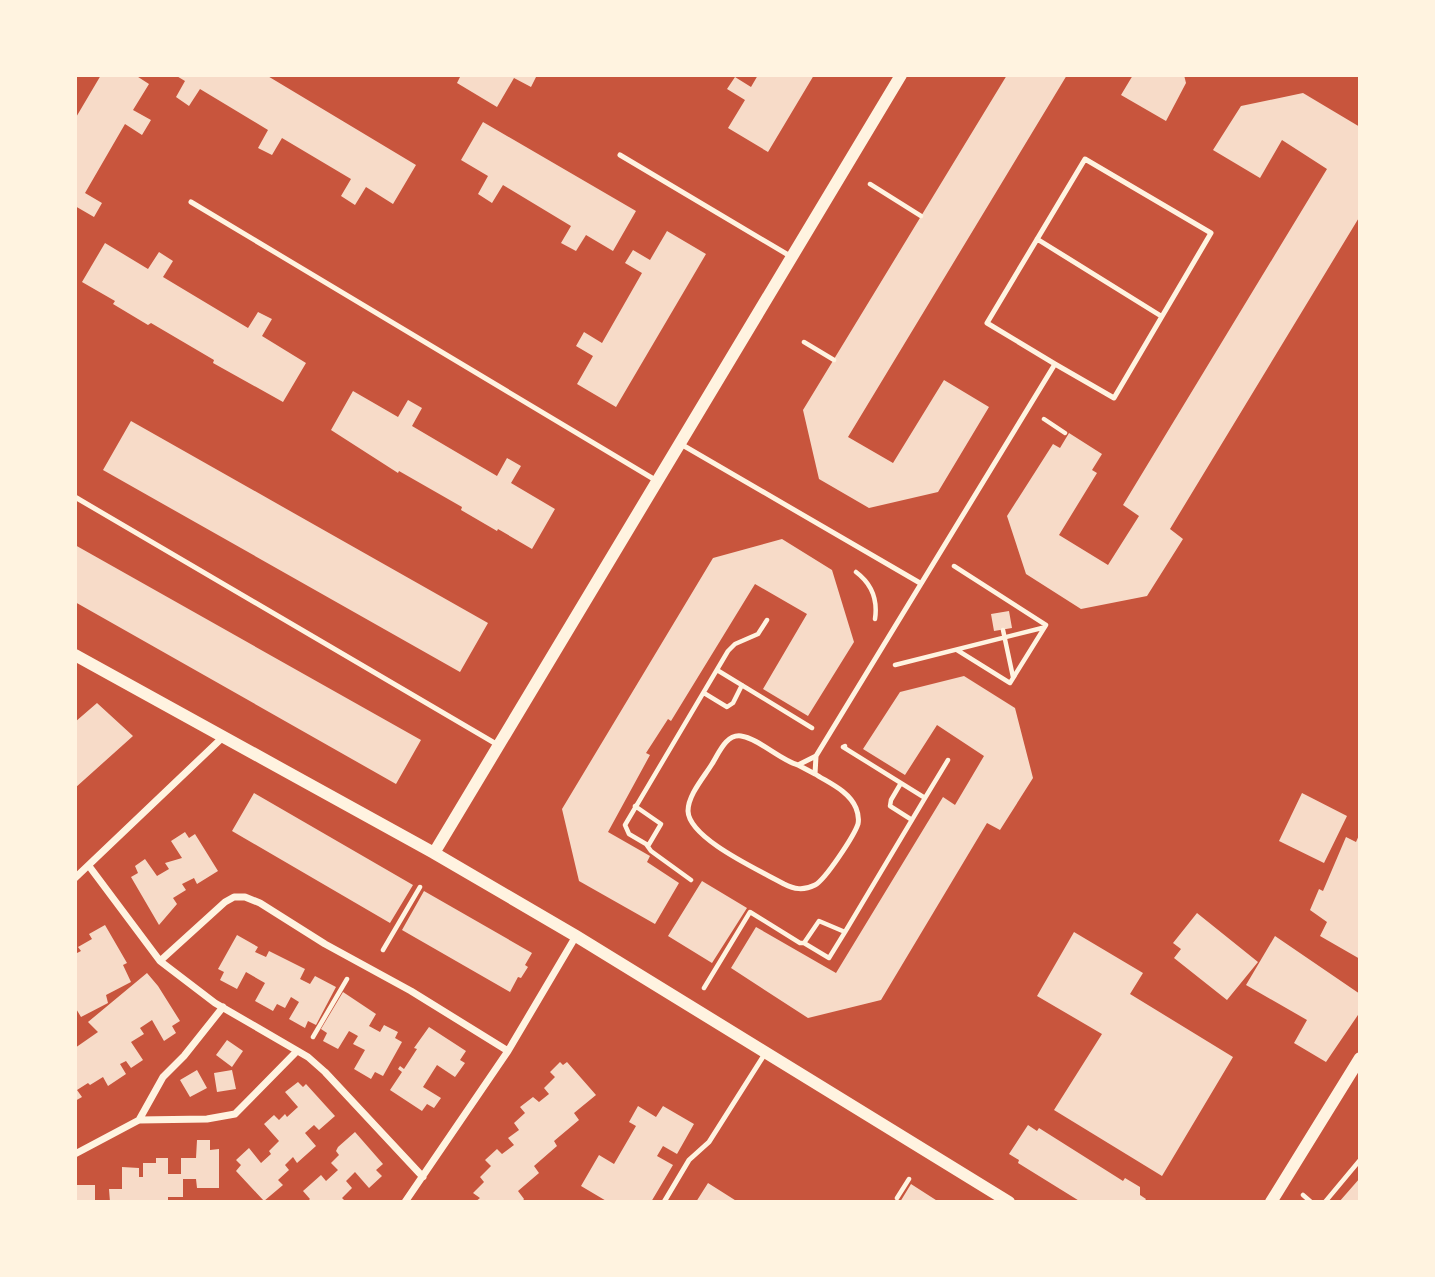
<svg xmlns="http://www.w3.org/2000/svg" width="1435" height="1277" font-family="Literata,serif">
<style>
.building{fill:#f7dbc8}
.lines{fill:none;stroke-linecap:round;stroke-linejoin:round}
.path{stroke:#fff3e0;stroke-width:4.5}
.service{stroke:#fff3e0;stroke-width:5}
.minor{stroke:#fff3e0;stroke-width:7}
.tertiary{stroke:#fff3e0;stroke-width:12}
</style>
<rect width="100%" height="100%" fill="#c8553d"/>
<path class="building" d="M101 75H135L149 84 133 110 151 120 142 135 125 124 85 193 102 203 94 217 75 206V119Z
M175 75H266L416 165 393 204 366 187 355 205 341 196 351 179 282 138 272 155 258 148 268 130 200 89 189 106 176 97 185 81Z
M461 75H537L531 87 514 78 497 107 457 83Z
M758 75H814L768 152 728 128 745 100 727 89 735 77 751 87Z
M1007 75H1067L848 437 893 463 944 380 989 407 938 492 869 508 819 479 803 410Z
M1133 75H1184L1186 83 1166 121 1121 95Z
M1303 93 1360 127V216L1170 529 1183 539 1147 596 1081 609 1026 574 1007 516 1053 444 1060 448 1069 433 1102 454 1092 470 1097 473 1059 535 1108 565 1139 516 1123 505 1327 169 1282 140 1260 178 1213 150 1241 106Z
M483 122 636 211 613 251 586 235 576 251 561 243 571 226 503 185 492 203 478 194 488 176 461 160Z
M667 231 706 254 616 407 577 384 593 356 576 346 584 332 602 343 642 273 625 263 633 250 650 260Z
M105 243 148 269 159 252 173 261 163 277 248 328 258 312 272 319 262 336 306 363 283 402 213 363 214 360 151 323 148 325 113 304 115 301 82 282Z
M353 391 398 417 408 400 422 408 412 426 497 476 507 458 521 466 511 483 555 509 532 549 498 529 497 531 461 510 462 507 399 471 398 473 331 430Z
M131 421 488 623 460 672 103 470Z
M782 539 832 570 854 642 808 716 763 689 807 614 755 584 671 721 668 719 646 753 650 755 608 832 650 856 647 862 679 883 655 924 579 881 562 809 713 558Z
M75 545 421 740 396 784 75 602Z
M1009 611 1012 628 994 631 991 614Z
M964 676 1015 708 1033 778 1000 830 987 823 881 1000 808 1018 731 968 756 927 836 973 943 797 955 805 984 756 937 725 905 775 863 749 900 692Z
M97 703 133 736 75 788V722Z
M254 793 413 885 390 923 232 831Z
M1302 793 1347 816 1324 863 1279 841Z
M185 832 189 838 195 834 218 871 197 884 194 878 182 884 186 890 173 898 177 904 159 925 131 877 138 873 135 866 145 859 157 876 169 869 165 863 182 858 171 841Z
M1360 833V959L1320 936 1327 922 1310 910 1319 889 1323 891 1346 837 1356 842Z
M702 881 747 908 712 963 668 936Z
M424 891 532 953 525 965 528 967 521 978 518 977 510 992 402 930Z
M1197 913 1258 962 1227 1000 1174 958 1181 949 1173 943Z
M105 925 127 963 123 965 131 982 106 995 108 1003 81 1017 75 1007V954L81 951 78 947 92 939 89 934Z
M1074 932 1143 973 1130 994 1233 1057 1162 1176 1054 1110 1102 1034 1037 996Z
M237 935 258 947 255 952 266 957 269 951 305 969 300 979 310 984 315 976 336 987 316 1025 308 1021 305 1028 289 1019 299 1002 291 997 285 1008 277 1004 273 1011 255 1001 265 983 246 972 237 989 220 980 224 972 218 969Z
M1275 936 1360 994V1012L1326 1062 1294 1043 1307 1020 1246 985Z
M147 973 158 986 180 1021 172 1026 176 1033 164 1041 152 1020 140 1028 144 1034 131 1042 143 1060 131 1068 126 1061 120 1064 126 1074 108 1086 103 1077 90 1085 88 1083 77 1090 82 1097 75 1101V1048L98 1032 88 1022Z
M343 992 376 1014 369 1026 380 1032 384 1025 398 1032 395 1038 402 1042 383 1076 375 1072 371 1079 354 1069 365 1050 353 1044 358 1036 349 1031 338 1049 323 1041 327 1033 321 1029Z
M429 1027 466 1051 460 1060 465 1063 455 1077 437 1065 423 1087 441 1098 434 1108 427 1104 422 1111 390 1090 402 1072 398 1069 400 1066 404 1069 417 1049 414 1048Z
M227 1040 243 1051 232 1067 216 1055Z
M560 1062 563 1065 567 1062 596 1095 574 1113 579 1120 554 1141 557 1146 534 1166 539 1173 518 1191 524 1199 522 1202H475L480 1198 473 1193 484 1182 480 1177 491 1166 485 1160 497 1149 502 1154 514 1145 508 1138 519 1130 514 1123 525 1113 520 1107 533 1097 539 1102 549 1094 544 1088 555 1077 550 1072Z
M197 1070 207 1088 190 1097 180 1080Z
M232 1070 236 1089 217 1092 214 1073Z
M298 1082 303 1087 306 1084 335 1116 319 1130 314 1125 305 1133 316 1146 297 1163 293 1157 285 1165 289 1170 278 1180 283 1185 264 1201 236 1171 241 1165 236 1160 249 1148 261 1163 271 1154 269 1151 279 1141 264 1124 274 1115 279 1120 285 1114 287 1117 298 1107 285 1092Z
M638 1106 656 1117 663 1106 694 1124 677 1154 663 1146 657 1156 673 1165 651 1202H608L581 1186 599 1155 614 1164 636 1126 629 1122Z
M1028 1125 1037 1131 1039 1128 1123 1181 1125 1178 1140 1187V1195L1146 1199 1144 1202H1081L1018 1163 1019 1160 1009 1154Z
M355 1132 383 1164 376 1170 382 1176 369 1188 355 1172 346 1181 352 1188 342 1198 346 1202H307L310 1199 303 1191 321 1175 326 1181 338 1170 331 1163 339 1155 336 1151 338 1147Z
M197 1140H210V1150L219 1149V1188H197L196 1179H183V1197H168V1202H110L109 1189H122V1167L139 1168V1177H143V1163H156V1158H168V1174H181V1158H196Z
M1360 1178V1202H1339Z
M708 1183 738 1202H696Z
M911 1184 939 1202H900Z
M75 1185H95V1202H75Z"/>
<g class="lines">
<path class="path" d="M870 184 921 216
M804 342 834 360
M1044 419 1065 433
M954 566 1046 625 1010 683 957 650
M856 572C872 584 878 599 875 619
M1003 630 1013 677
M895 665 1042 628
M717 670 812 728
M704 693 727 707 733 703 742 685
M901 783 891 800 890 806 912 820
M925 798 948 760
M635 806 661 824 648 846
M691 880 651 851 646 844 629 834 625 825 728 651 735 644 758 634 767 620
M804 943 829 958 845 932
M383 950 420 887
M704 988 750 912 800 943H804L819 921 845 932 925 798 843 747 845 746
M313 1037 347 979
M1303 1195 1311 1202
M897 1198 909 1179
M1325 1202 1360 1160"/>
<path class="service" d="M620 155 790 256
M191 202 657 481
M1037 239 1161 316
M679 443 920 583
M75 497 498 745
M816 756 815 774C829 783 849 791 856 808 858 813 859 819 858 824 854 836 825 880 815 885 803 891 794 889 784 884 761 871 689 839 688 811 688 795 704 777 712 764 719 753 726 734 741 736 758 738 780 760 798 765L816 756 1055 364 987 323 1085 159 1211 233 1114 398 1055 364
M798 765 815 774
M664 1202 689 1160 709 1142 766 1052"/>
<path class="minor" d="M89 866 160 961 215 1003 308 1057 325 1072 423 1177
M75 878 223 737
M160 961 225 902 234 897H245L260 903 325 944 411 991 508 1051
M139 1120 163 1077 184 1056 223 1007
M75 1154 139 1120 207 1119 235 1114 297 1051
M405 1202 508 1051 576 936"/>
<path class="tertiary" d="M75 655 434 853 576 936 1009 1202
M434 853 901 75
M1271 1202 1360 1058"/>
</g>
<rect width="1435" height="1277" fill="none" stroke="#fff3e0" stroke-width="154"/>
</svg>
